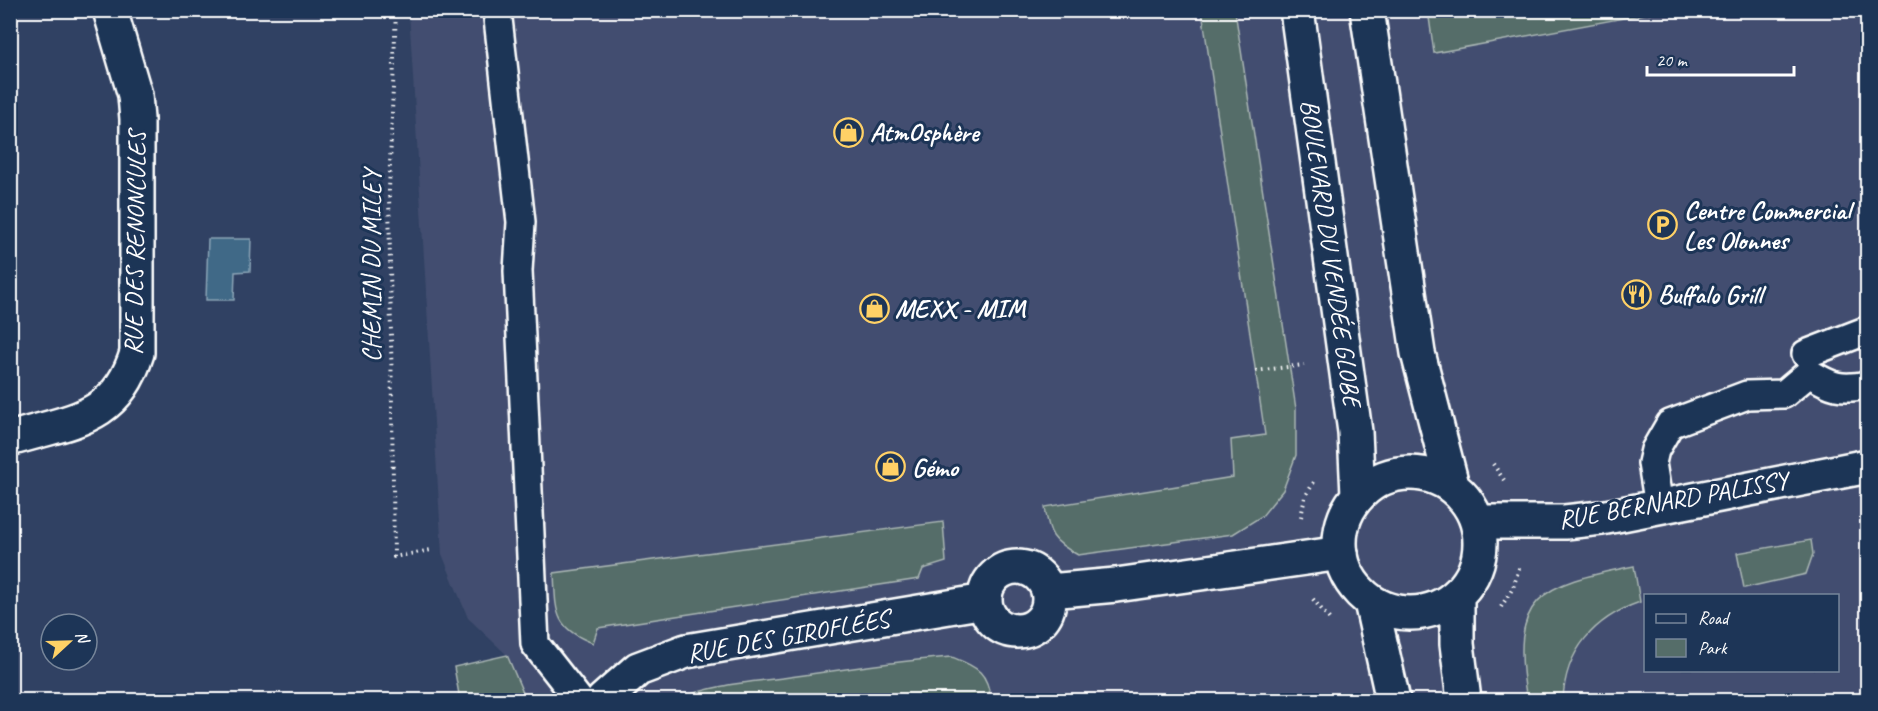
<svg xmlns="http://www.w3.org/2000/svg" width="1878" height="711" font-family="Caveat,sans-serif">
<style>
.built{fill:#424e6f;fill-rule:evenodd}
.green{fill:#556d69;stroke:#aab6b4;stroke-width:1.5}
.water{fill:#406987;stroke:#8ca5b7;stroke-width:1.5}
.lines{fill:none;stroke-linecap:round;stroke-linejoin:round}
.service-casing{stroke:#fff;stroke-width:32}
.minor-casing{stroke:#fff;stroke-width:38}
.primary-casing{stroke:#fff;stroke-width:38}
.path{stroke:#fff;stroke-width:4;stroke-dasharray:1.5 4.5;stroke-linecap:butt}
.service{stroke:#1d3557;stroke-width:27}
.minor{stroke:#1d3557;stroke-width:33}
.primary{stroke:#1d3557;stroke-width:33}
.labels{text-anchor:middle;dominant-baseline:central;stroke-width:6;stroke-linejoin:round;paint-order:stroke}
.poi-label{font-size:26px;font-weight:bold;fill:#fff;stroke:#1d3557;text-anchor:start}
.street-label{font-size:26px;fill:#fff;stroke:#1d3557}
</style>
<rect width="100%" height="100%" fill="#304163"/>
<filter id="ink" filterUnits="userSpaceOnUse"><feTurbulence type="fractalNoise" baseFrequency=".0167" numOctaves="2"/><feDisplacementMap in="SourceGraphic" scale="12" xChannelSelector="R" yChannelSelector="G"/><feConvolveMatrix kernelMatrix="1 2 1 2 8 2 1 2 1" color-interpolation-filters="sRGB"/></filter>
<g filter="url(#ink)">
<path class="built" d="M409 11H1867V700H526L507 655 468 618 442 554ZM1646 596H1838V670H1646Z"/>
<path class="green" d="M1428 10H1662V11L1434 53Z
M1202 11H1235L1296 409V455L1283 490 1262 516 1233 534 1078 555C1052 541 1049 535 1045 507L1233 477 1231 440 1265 435Z
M943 522 946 562 923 569 919 579 598 628 593 643C553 628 556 611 554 573Z
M1811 540 1813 554 1806 574 1744 588 1737 553Z
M1634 566 1640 602C1594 618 1565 651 1563 700H1527C1509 596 1538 585 1634 566Z
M507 655 526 700H460L454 667Z
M952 657C978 668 987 671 991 700H676C714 683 757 682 797 676 849 669 900 660 952 657Z"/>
<path class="water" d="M208 239H251L250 271 235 272 234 300H206Z"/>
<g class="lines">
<defs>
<path id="service" d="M497 10 521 222 518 271 535 644 579 700
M1806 354 1868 330
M1659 506 1652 463 1655 450 1670 424 1747 395 1784 394 1809 373C1832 387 1840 390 1868 385"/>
<path id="minor" d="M10 439C71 420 116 421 137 353V119L135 95 110 10
M1478 522H1565L1601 518 1868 466
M985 599a32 32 0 1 1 64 0a32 32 0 1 1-64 0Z
M1049 591 1116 585 1341 553
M603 700 638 669 686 651 985 601"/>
<path id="primary" d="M1297 10 1355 432 1358 495
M1367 10 1418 353 1452 485
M1340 543a70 70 0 1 1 140 0a70 70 0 1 1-140 0Z
M1457 597V644L1464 700
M1371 602 1393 700"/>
</defs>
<use href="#service" class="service-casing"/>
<use href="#minor" class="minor-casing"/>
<use href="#primary" class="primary-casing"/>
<path class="path" d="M396 10 389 190 394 557 431 550
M1256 371 1304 365
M1493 464 1504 480
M1301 517 1305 497 1314 482
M1313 599 1331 621
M1501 607 1513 588 1520 565"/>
<use href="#service" class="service"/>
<use href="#minor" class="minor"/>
<use href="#primary" class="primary"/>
</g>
</g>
<defs>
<symbol id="shop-ring" viewBox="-11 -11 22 22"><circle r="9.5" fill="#1d3557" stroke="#ffd166" stroke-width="1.5"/><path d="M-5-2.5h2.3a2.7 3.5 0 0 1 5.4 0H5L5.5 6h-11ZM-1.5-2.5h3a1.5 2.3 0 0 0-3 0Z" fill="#ffd166"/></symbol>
<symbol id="parking-ring" viewBox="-11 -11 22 22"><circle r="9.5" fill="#1d3557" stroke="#ffd166" stroke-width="1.5"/><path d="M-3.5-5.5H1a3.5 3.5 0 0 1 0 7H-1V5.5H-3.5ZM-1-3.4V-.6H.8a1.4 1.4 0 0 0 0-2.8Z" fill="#ffd166"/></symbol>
<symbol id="restaurant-ring" viewBox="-11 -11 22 22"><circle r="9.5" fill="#1d3557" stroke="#ffd166" stroke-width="1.5"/><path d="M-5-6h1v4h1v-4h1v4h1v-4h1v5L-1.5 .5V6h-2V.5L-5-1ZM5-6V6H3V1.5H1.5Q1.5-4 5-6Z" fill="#ffd166"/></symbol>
</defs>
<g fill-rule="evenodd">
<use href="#shop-ring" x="832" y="116" width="33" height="33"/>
<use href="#parking-ring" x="1646" y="208" width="33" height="33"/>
<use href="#restaurant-ring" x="1620" y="278" width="33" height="33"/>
<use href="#shop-ring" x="858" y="292" width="33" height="33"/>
<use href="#shop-ring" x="874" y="450" width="33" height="33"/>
</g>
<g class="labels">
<g class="poi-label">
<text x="870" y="132">AtmOsphère</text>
<text x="1684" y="210">Centre Commercial<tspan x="1684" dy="30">Les Olonnes</tspan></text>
<text x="1658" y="294">Buffalo Grill</text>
<text x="895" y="308">MEXX - MIM</text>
<text x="912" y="467">Gémo</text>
</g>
<g class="street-label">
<text transform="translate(135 243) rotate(-89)">RUE DES RENONCULES</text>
<text transform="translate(1331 253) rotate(82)">BOULEVARD DU VENDÉE GLOBE</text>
<text transform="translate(371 266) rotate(-90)">CHEMIN DU MILEY</text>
<text transform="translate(1673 500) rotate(-10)">RUE BERNARD PALISSY</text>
<text transform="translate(788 636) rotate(-10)">RUE DES GIROFLÉES</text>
</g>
</g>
<rect width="1878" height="711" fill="none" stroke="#1d3557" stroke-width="36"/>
<rect x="18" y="18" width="1842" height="675" fill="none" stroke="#fff" stroke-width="2" filter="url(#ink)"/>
<rect x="1644" y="594" width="195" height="78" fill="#1d3557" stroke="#77869a" stroke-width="1.5"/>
<rect x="1656" y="614" width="30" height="9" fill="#1d3557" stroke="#77869a" stroke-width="1.5"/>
<text x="1698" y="624" font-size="18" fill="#ffffff">Road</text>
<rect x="1656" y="639" width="30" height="18" fill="#556d69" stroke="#77869a" stroke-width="1.5"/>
<text x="1698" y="654" font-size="18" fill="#ffffff">Park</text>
<g transform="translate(69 642) rotate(68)"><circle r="28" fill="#1d3557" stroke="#77869a" stroke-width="1.5"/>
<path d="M0-4.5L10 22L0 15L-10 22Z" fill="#ffd166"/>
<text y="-9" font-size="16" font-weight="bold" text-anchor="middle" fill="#ffffff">N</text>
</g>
<path d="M1647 66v9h147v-9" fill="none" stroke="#ffffff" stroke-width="3"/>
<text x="1656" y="66" font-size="18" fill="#ffffff" stroke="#1d3557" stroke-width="4.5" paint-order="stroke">20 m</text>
</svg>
